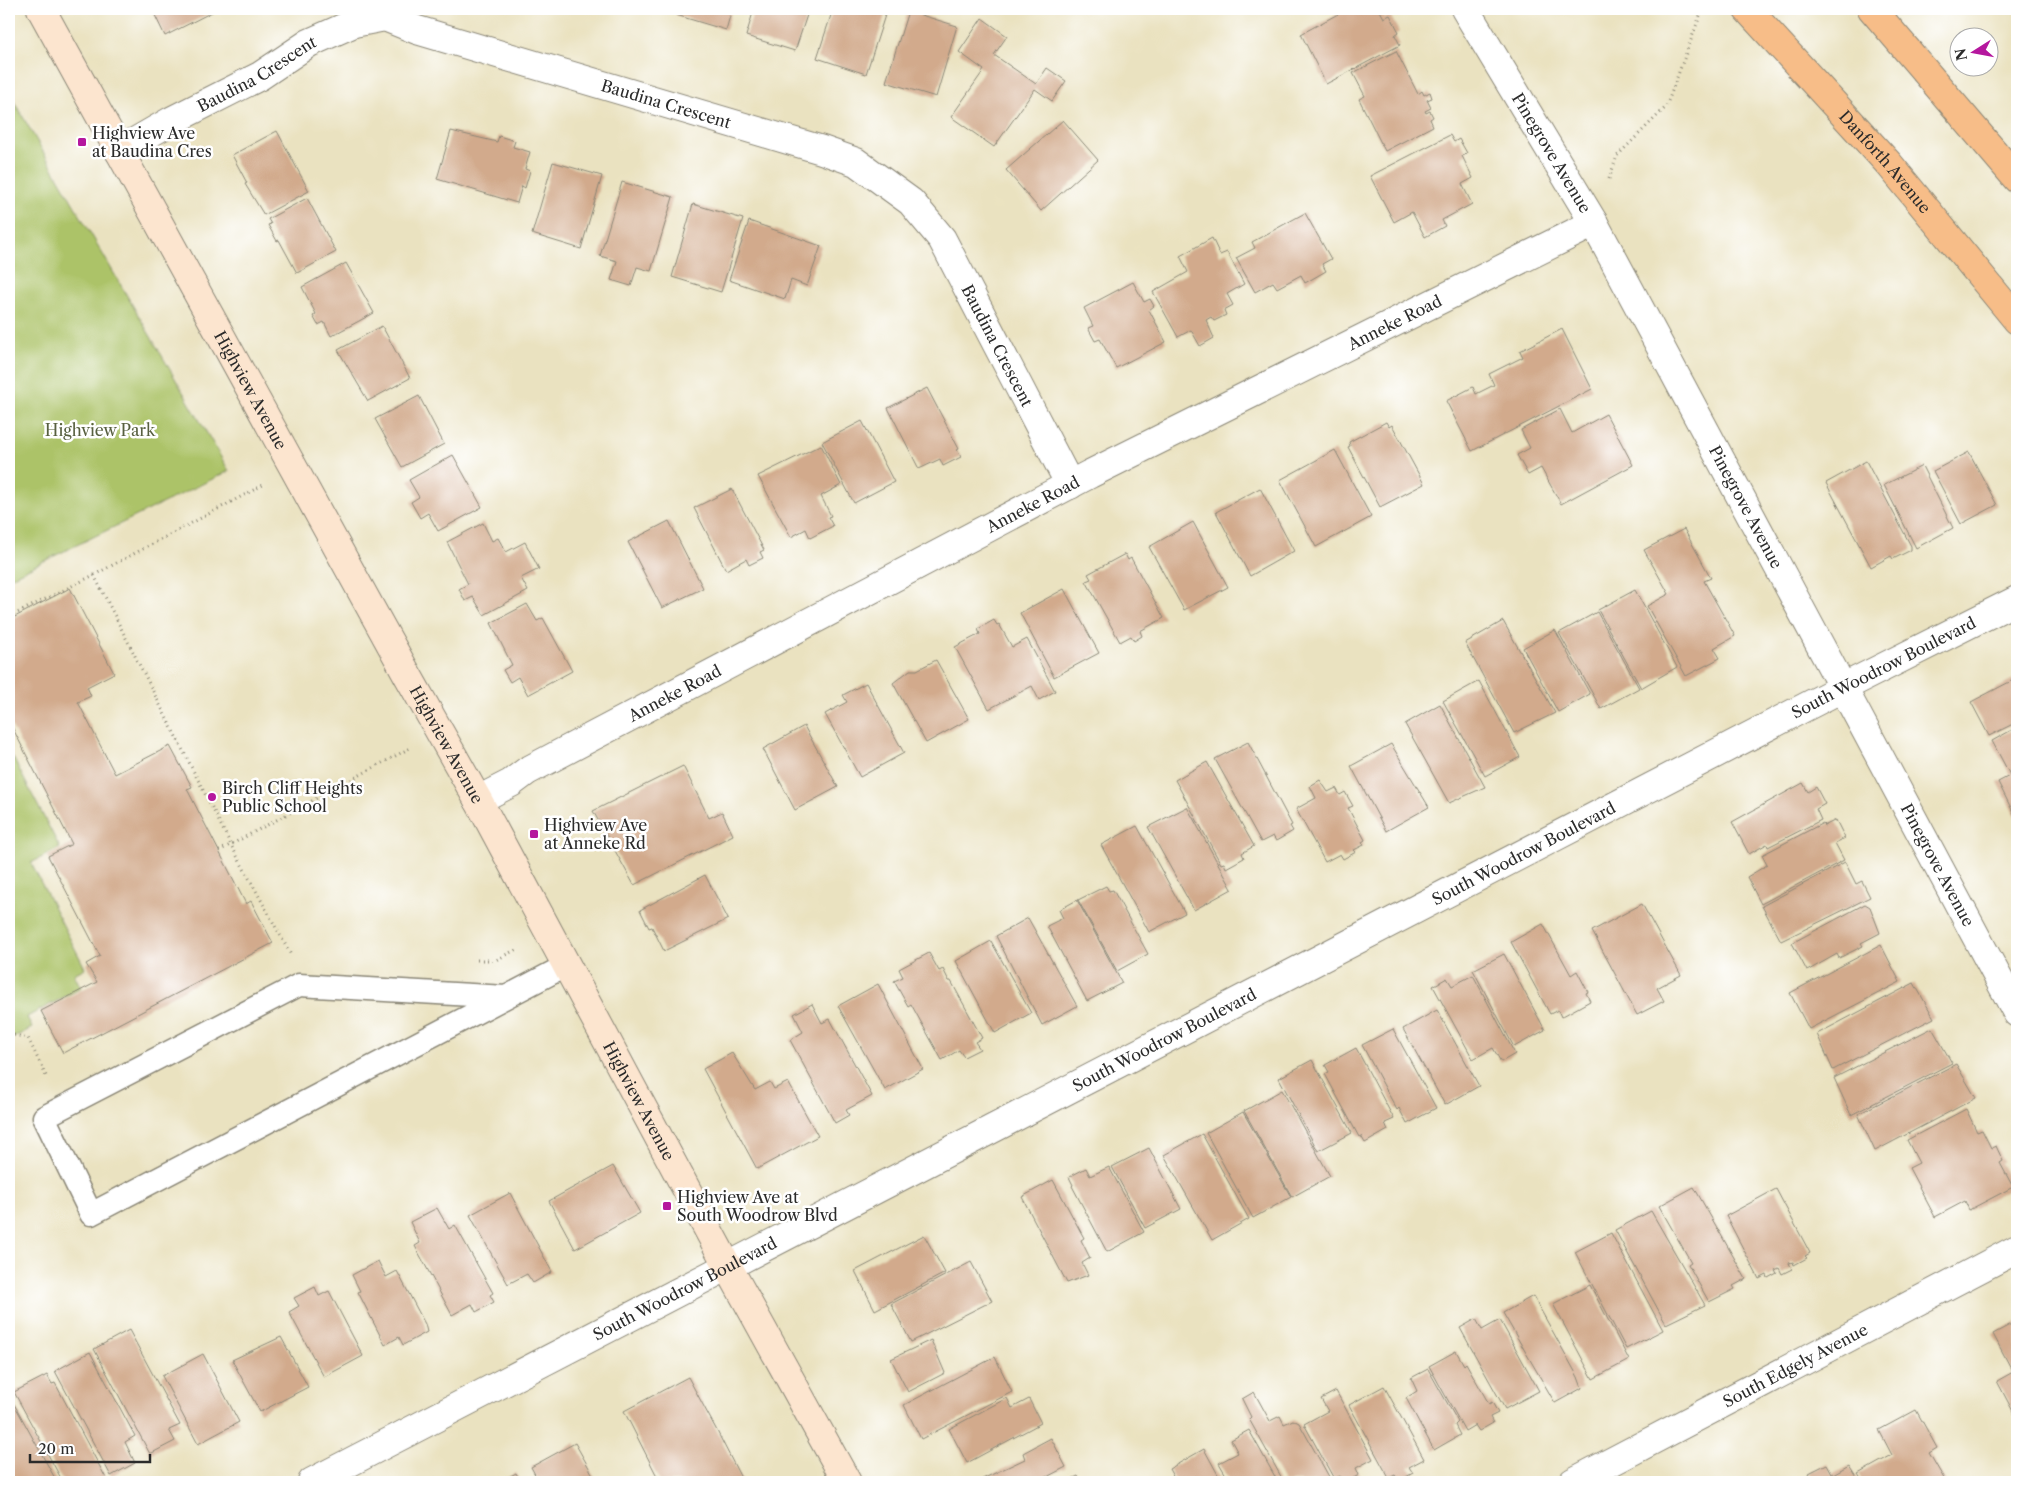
<svg xmlns="http://www.w3.org/2000/svg" width="2026" height="1491" font-family="'Libre Caslon Text',serif">
<style>
.green{fill:#acc368;stroke:#6c774a}
.building{fill:#d2aa8c}
.lines{fill:none;stroke-linecap:round;stroke-linejoin:round}
.lane-casing{stroke:#8a8676;stroke-width:25}
.street-casing{stroke:#8a8676;stroke-width:30}
.secondary-casing{stroke:#8a8676;stroke-width:30}
.primary-casing{stroke:#8a8676;stroke-width:30}
.path{stroke:#8a8676;stroke-width:3;stroke-dasharray:1 4;stroke-linecap:butt}
.lane{stroke:#fff;stroke-width:22}
.street{stroke:#fff;stroke-width:28}
.secondary{stroke:#fce5cf;stroke-width:28}
.primary{stroke:#f7bd88;stroke-width:28}
.poi-dot{fill:#b5179e;stroke:#fff;stroke-width:2}
.labels{text-anchor:middle;dominant-baseline:central;stroke-width:5;stroke-linejoin:round;paint-order:stroke}
.street-label{font-size:16px;fill:#2b2b2b;stroke:#fff}
.poi-label{font-size:16px;fill:#2b2b2b;stroke:#fff;text-anchor:start}
.park-label{font-size:16px;fill:#586040;stroke:#fff}
</style>
<rect width="100%" height="100%" fill="#fff"/>
<filter id="ink" filterUnits="userSpaceOnUse"><feTurbulence type="fractalNoise" baseFrequency=".02" numOctaves="2"/><feDisplacementMap in="SourceGraphic" scale="10" xChannelSelector="R" yChannelSelector="G"/><feConvolveMatrix kernelMatrix="1 2 1 2 8 2 1 2 1" color-interpolation-filters="sRGB"/></filter>
<filter id="wash" filterUnits="userSpaceOnUse"><feTurbulence type="fractalNoise" baseFrequency=".0096" numOctaves="4" result="noise"/><feDisplacementMap in="SourceGraphic" scale="20" xChannelSelector="R" yChannelSelector="G"/><feGaussianBlur stdDeviation="1.12" result="paint"/><feColorMatrix in="noise" values="0 0 0 0 0 0 0 0 0 0 0 0 0 0 0 0 0 1.4 0 .05"/><feComposite in="paint" operator="in"/></filter>
<g filter="url(#wash)">
<rect width="100%" height="100%" fill="#eae2c0"/>
<path class="green" d="M9 93 229 471 9 578Z
M9 750 60 848 31 863 85 968 74 974 81 988 27 1017 32 1028 9 1040Z"/>
<g id="blocks">
<path class="building" d="M152 9H218L165 36Z
M678 9H732L726 30 676 15Z
M754 9H809L795 51 746 36Z
M833 9H887L866 74 817 58Z
M1336 9H1379L1384 18 1390 15 1399 32 1395 35 1400 45 1326 84 1301 34 1338 14Z
M908 11 957 26 936 97 886 82Z
M982 18 1007 36 994 55 1036 84 1047 68 1066 81 1052 101 1035 89 994 147 951 117 984 70 959 52Z
M1396 51 1418 94 1422 91 1424 95 1430 92 1432 98 1427 100 1431 108 1425 111 1426 113 1430 111 1433 117 1430 119 1433 126 1385 151 1359 99 1365 96 1353 73Z
M1063 120 1098 160 1041 211 1006 170Z
M277 131 309 191 264 215 245 184 247 183 232 155Z
M451 131 497 142 499 136 515 141 513 147 530 152 525 169 530 171 525 188 522 186 517 203 437 179Z
M1450 135 1454 142 1459 139 1467 153 1462 156 1473 178 1462 184 1472 204 1442 220 1445 226 1425 237 1412 212 1394 222 1370 176Z
M553 162 602 176 581 249 532 234Z
M622 182 673 197 651 271 637 267 631 286 611 280 617 261 600 256Z
M307 198 336 252 297 273 279 240 277 241 268 225 271 224 268 219Z
M693 204 743 219 721 292 672 277Z
M1305 213 1331 259 1322 264 1326 271 1305 283 1301 275 1277 288 1273 282 1255 292 1236 258 1255 248 1252 242Z
M749 221 821 246 807 286 791 280 785 299 729 280Z
M1212 238 1220 255 1227 252 1244 284 1227 294 1233 305 1224 310 1226 315 1214 321 1211 317 1206 320 1214 338 1200 346 1191 330 1178 337 1153 292 1188 272 1180 256Z
M346 263 374 313 331 336 324 322 318 325 313 316 316 314 302 287Z
M1133 282 1144 302 1150 299 1154 306 1149 310 1166 342 1116 368 1100 339 1095 341 1088 328 1093 326 1084 308Z
M382 326 410 378 368 401 338 350Z
M1562 329 1592 389 1472 451 1446 401 1473 387 1476 394 1494 385 1489 374 1523 357 1520 351Z
M927 388 959 449 957 450 961 457 943 466 940 459 919 469 888 408Z
M419 396 444 444 402 467 375 419Z
M1560 409 1572 433 1606 414 1633 465 1561 504 1541 468 1528 475 1517 455 1530 448 1521 430Z
M862 421 894 482 854 503 822 442Z
M1386 422 1389 427 1392 425 1424 484 1380 507 1348 447 1350 446 1349 442Z
M821 445 841 485 821 496 831 516 828 517 833 526 810 538 806 529 791 537 758 476Z
M1335 450 1371 517 1316 547 1280 480Z
M1969 452 1997 505 1961 524 1933 471Z
M453 455 482 507 438 531 428 513 420 518 411 502 419 497 409 480Z
M1866 461 1911 546V550L1893 559 1891 556 1871 567 1826 483Z
M1922 466 1953 528 1916 548 1884 485Z
M1260 488 1294 551 1250 576 1216 512Z
M732 489 764 550 760 552 763 558 749 565 746 559 726 570 694 508Z
M669 521 703 588 662 608 628 542Z
M1193 522 1228 587 1184 610 1149 547Z
M483 523 492 541 498 538 506 552 525 542 539 569 521 578 528 591 484 615 473 597 465 601 459 589 468 584 447 542Z
M1684 529 1711 578 1704 581 1735 636 1714 648 1720 658 1686 676 1647 606 1669 594 1644 550Z
M1125 554 1128 560 1131 558 1164 618 1140 631 1142 636 1134 641 1131 636 1120 642 1086 581 1091 579 1088 574Z
M70 588 114 673 87 687 91 696 78 702 115 774 170 746 192 787 187 789 246 904 251 901 273 943 63 1053 41 1011 97 982 86 964 100 956 48 856 72 844 9 721V620Z
M1064 589 1099 653 1054 677 1020 613Z
M1635 590 1677 667 1641 688 1598 610Z
M527 604 537 621 543 618 572 671 528 695 518 677 510 682 503 670 512 665 491 623Z
M1597 612 1639 688 1601 709 1559 633Z
M994 620 997 625 999 624 1012 647 1027 639 1055 691 1039 700 1032 686 989 709 955 647 980 634 978 629Z
M1503 621 1555 713 1514 733 1465 643Z
M1555 630 1590 694 1558 712 1523 648Z
M936 660 969 719 926 743 893 683 910 670H917Z
M2017 678V722L1989 736 1971 702Z
M1479 681 1520 757 1485 776 1443 701Z
M866 683 904 753 860 777 825 714 847 702 843 695Z
M1440 704 1485 787 1449 803 1405 724Z
M804 726 838 787 795 810 763 749Z
M2017 727V771L2010 775 1992 741Z
M1248 742 1292 825 1290 826 1293 831 1276 841 1273 836 1261 842 1215 759Z
M1391 744 1429 807 1386 831 1351 766Z
M1207 762 1254 846 1242 853 1244 858 1226 868 1224 863 1221 864 1175 780Z
M683 766 709 818 722 812 733 835 634 885 593 811Z
M2017 772V820L1998 782Z
M1320 780 1328 792 1336 788 1340 795 1345 792 1353 806 1348 808 1365 840 1362 842 1364 845 1354 850 1356 852 1343 859 1340 854 1325 862 1296 809 1316 798 1310 786Z
M1803 783 1808 792 1816 787 1825 804 1816 809 1821 820 1768 847 1767 844 1749 854 1732 822Z
M1187 807 1232 889 1194 910 1148 827Z
M1836 820 1845 838 1835 843 1844 860 1761 904 1747 877 1767 865 1762 855 1823 823 1824 826Z
M1137 826 1185 913 1149 932 1101 845Z
M1845 862 1856 884 1862 881 1870 897 1781 941 1762 906Z
M705 875 728 919 664 951 652 927 649 928 640 910Z
M1106 886 1109 891 1113 890 1148 954 1117 971 1078 900Z
M1077 900 1122 983 1087 1001 1047 926 1063 918 1059 910Z
M1642 904 1681 975 1657 988 1664 1001 1637 1015 1592 931Z
M1865 904 1870 907 1880 933 1861 943 1863 946 1839 958 1837 954 1807 971 1792 943Z
M1028 918 1077 1006 1042 1025 996 936Z
M1543 924 1571 975 1577 971 1588 992 1586 993 1590 1001 1561 1017 1558 1010 1550 1014 1511 942Z
M991 941 1031 1013 995 1033 956 961Z
M1881 945 1900 982 1809 1029 1790 993Z
M929 953 939 971 943 969 949 981H951L982 1038 975 1042 980 1049 964 1057 959 1050 942 1060 911 1004 908 1006 894 981 903 977 899 969Z
M1504 954 1545 1030 1514 1047 1473 970Z
M1473 975 1515 1054 1501 1062 1493 1048 1473 1059 1433 986 1447 978 1452 986Z
M1914 983 1934 1018 1833 1070 1817 1034Z
M878 984 923 1069 885 1090 838 1006Z
M812 1004 822 1023 830 1019 872 1096 846 1110 849 1115 835 1123 790 1040 803 1032 794 1014Z
M1437 1010 1479 1086 1445 1105 1403 1029Z
M1932 1028 1952 1063 1851 1115 1834 1078Z
M1393 1029 1436 1108 1407 1124 1399 1108 1397 1110 1362 1045Z
M1356 1048 1394 1119 1385 1123 1388 1130 1365 1143 1361 1136 1359 1137 1325 1074 1329 1072 1325 1065Z
M732 1053 755 1090 770 1082 774 1089 788 1082 818 1136 757 1169 703 1069Z
M1312 1060 1352 1133 1318 1151 1279 1078Z
M1956 1064 1976 1098 1875 1151 1858 1114Z
M1282 1090 1330 1176 1292 1197 1244 1111Z
M1966 1109 1977 1132 1982 1130 1991 1148 1996 1146 2003 1161 2000 1163 2013 1187 1969 1210 1965 1201 1935 1217 1909 1168 1919 1163 1907 1140Z
M1243 1112 1291 1197 1253 1218 1206 1133Z
M1202 1134 1249 1219 1212 1240 1164 1155Z
M1149 1148 1181 1209 1145 1228 1112 1167Z
M613 1166 640 1213 575 1249 549 1201Z
M1109 1167 1144 1232 1107 1252 1072 1186 1073 1185 1069 1177 1086 1168 1090 1176Z
M1053 1180 1084 1238 1081 1240 1090 1258 1082 1263 1088 1275 1067 1283 1022 1197Z
M1694 1187 1746 1279 1733 1286 1735 1289 1709 1302 1688 1264 1691 1262 1659 1206Z
M1776 1189 1810 1253 1805 1256 1807 1258 1794 1265 1793 1262 1789 1263 1792 1269 1782 1274 1779 1268 1775 1270 1777 1273 1768 1278 1767 1275 1759 1279 1726 1216Z
M510 1193 552 1272 533 1283 527 1274 508 1284 470 1215Z
M437 1208 449 1229 455 1225 493 1293 490 1295 494 1302 476 1312 472 1304 452 1315 415 1246 420 1243 410 1222Z
M1651 1211 1705 1305 1666 1324 1615 1230Z
M1611 1233 1663 1330 1626 1349 1575 1252Z
M924 1235 945 1273 875 1310 855 1271Z
M378 1261 386 1277 397 1271 425 1324 427 1332 403 1345 399 1337 385 1345 358 1292 360 1291 352 1275Z
M971 1262 992 1301 911 1342 891 1304Z
M1590 1285 1629 1360 1593 1379 1553 1304Z
M315 1287 319 1296 329 1291 363 1356 324 1377 289 1312 299 1306 294 1298Z
M1533 1296 1578 1377 1582 1388 1555 1403 1503 1313Z
M1476 1319 1482 1330 1500 1320 1539 1391 1505 1409 1460 1328Z
M2017 1321V1419L1997 1381 2013 1372 1993 1334Z
M129 1330 180 1425 169 1430 175 1441 150 1454 94 1349Z
M281 1337 308 1387 260 1412 232 1360Z
M931 1340 945 1373 908 1392 891 1359Z
M1456 1351 1464 1365 1466 1363 1489 1404 1492 1402 1498 1413 1490 1417 1493 1423 1479 1431 1475 1425 1465 1431 1429 1366Z
M90 1352 135 1436 125 1442 135 1463 111 1476 55 1371Z
M203 1354 239 1422 198 1444 162 1376Z
M995 1357 1012 1392 921 1439 904 1405Z
M1428 1369 1458 1422 1455 1425 1460 1435 1434 1450 1406 1398 1417 1391 1411 1378Z
M47 1375 52 1384 55 1383 107 1480 103 1482H63L14 1392Z
M688 1377 716 1429 743 1482H660L624 1411Z
M1384 1386 1424 1459 1409 1467 1413 1473 1399 1481 1395 1475 1389 1478 1349 1405Z
M1336 1391 1373 1459 1356 1468 1359 1475 1346 1482 1340 1476 1334 1479 1304 1424 1328 1411 1321 1399Z
M1254 1392 1270 1421 1280 1416 1284 1424 1293 1420 1299 1423 1332 1482H1284L1249 1419 1251 1417 1242 1399Z
M1007 1398 1012 1408 1029 1399 1041 1423 967 1463 949 1429Z
M9 1400 12 1406 14 1404 57 1482H11L9 1478Z
M1916 1410 1937 1448 1929 1453 1946 1482H1863L1858 1474 1892 1455 1879 1430Z
M1249 1430 1278 1482H1230L1219 1463 1238 1453 1231 1440Z
M1051 1438 1066 1467 1037 1482H976L1025 1459 1023 1453Z
M575 1443 597 1482H539L531 1467Z
M1204 1449 1222 1482H1176L1169 1469Z
M1827 1464 1833 1475 1849 1466 1859 1482H1813L1809 1473Z
M516 1473 521 1482H499Z
M1078 1476 1081 1482H1065Z"/>
</g>
</g>
<g filter="url(#ink)">
<use href="#blocks" fill-opacity="0" stroke="#8a8676" stroke-width="1"/>
<g class="lines">
<defs>
<path id="lane" d="M506 997 299 985 44 1117 91 1214 506 997 565 966"/>
<g id="street">
<path id="s1" d="M1465 9 1594 223 2017 1013"/>
<path id="s2" d="M119 151 171 121 260 76 309 43 354 23 385 17 417 30 822 150 856 162 911 202 942 239 1070 485"/>
<path id="s3" d="M478 800 511 783 527 771 1090 474 1594 223"/>
<path id="s4" d="M312 1482 1844 687 2017 600"/>
<path id="s5" d="M1573 1482 2017 1249"/>
</g>
<g id="secondary">
<path id="s6" d="M41 9 407 674 478 800 727 1265 847 1482"/>
</g>
<g id="primary">
<path id="s7" d="M1747 9 1889 164 2017 320"/>
<path d="M1872 9 2017 179"/>
</g>
</defs>
<use href="#lane" class="lane-casing"/>
<use href="#street" class="street-casing"/>
<use href="#secondary" class="secondary-casing"/>
<use href="#primary" class="primary-casing"/>
<path class="path" d="M1609 179 1617 156 1666 107 1701 13 1708 9
M94 575 263 485
M9 617 94 575 231 845 291 955
M219 851 410 748
M477 960H496L517 949
M9 1034 28 1038 47 1078"/>
<use href="#lane" class="lane"/>
<use href="#street" class="street"/>
<use href="#secondary" class="secondary"/>
<use href="#primary" class="primary"/>
</g>
</g>
<g class="poi-dot">
<rect x="77" y="137" width="10" height="10" rx="2.5"/>
<circle cx="212" cy="797" r="5"/>
<rect x="529" y="829" width="10" height="10" rx="2.5"/>
<rect x="662" y="1201" width="10" height="10" rx="2.5"/>
</g>
<g class="labels">
<g class="street-label">
<text stroke="none"><textPath href="#s2" startOffset="158">Baudina Crescent</textPath></text>
<text stroke="none"><textPath href="#s2" startOffset="594">Baudina Crescent</textPath></text>
<text stroke="none"><textPath href="#s1" startOffset="168">Pinegrove Avenue</textPath></text>
<text stroke="none"><textPath href="#s7" startOffset="206">Danforth Avenue</textPath></text>
<text stroke="none"><textPath href="#s3" startOffset="1034">Anneke Road</textPath></text>
<text stroke="none"><textPath href="#s2" startOffset="1029">Baudina Crescent</textPath></text>
<text stroke="none"><textPath href="#s6" startOffset="435">Highview Avenue</textPath></text>
<text stroke="none"><textPath href="#s3" startOffset="629">Anneke Road</textPath></text>
<text stroke="none"><textPath href="#s1" startOffset="572">Pinegrove Avenue</textPath></text>
<text stroke="none"><textPath href="#s4" startOffset="1770">South Woodrow Boulevard</textPath></text>
<text stroke="none"><textPath href="#s3" startOffset="224">Anneke Road</textPath></text>
<text stroke="none"><textPath href="#s6" startOffset="840">Highview Avenue</textPath></text>
<text stroke="none"><textPath href="#s4" startOffset="1365">South Woodrow Boulevard</textPath></text>
<text stroke="none"><textPath href="#s1" startOffset="978">Pinegrove Avenue</textPath></text>
<text stroke="none"><textPath href="#s4" startOffset="960">South Woodrow Boulevard</textPath></text>
<text stroke="none"><textPath href="#s6" startOffset="1245">Highview Avenue</textPath></text>
<text stroke="none"><textPath href="#s4" startOffset="420">South Woodrow Boulevard</textPath></text>
<text stroke="none"><textPath href="#s5" startOffset="251">South Edgely Avenue</textPath></text>
</g>
<g class="poi-label">
<text x="92" y="133">Highview Ave<tspan x="92" dy="18">at Baudina Cres</tspan></text>
<text x="222" y="788">Birch Cliff Heights<tspan x="222" dy="18">Public School</tspan></text>
<text x="544" y="825">Highview Ave<tspan x="544" dy="18">at Anneke Rd</tspan></text>
<text x="677" y="1197">Highview Ave at<tspan x="677" dy="18">South Woodrow Blvd</tspan></text>
</g>
<g class="park-label">
<text x="100" y="430">Highview Park</text>
</g>
</g>
<rect width="2026" height="1491" fill="none" stroke="#fff" stroke-width="30"/>
<g transform="translate(1974 52) rotate(259)"><circle r="24" fill="#ffffff" stroke="#aaaaaa"/>
<path d="M0-4L9 19L0 12L-9 19Z" fill="#b5179e"/>
<text y="-8" font-size="14" font-weight="bold" text-anchor="middle" fill="#2b2b2b">N</text>
</g>
<path d="M30 1454v8h120v-8" fill="none" stroke="#2b2b2b" stroke-width="2.5"/>
<text x="38" y="1454" font-size="15" fill="#2b2b2b" stroke="#ffffff" stroke-width="4" paint-order="stroke">20 m</text>
</svg>
